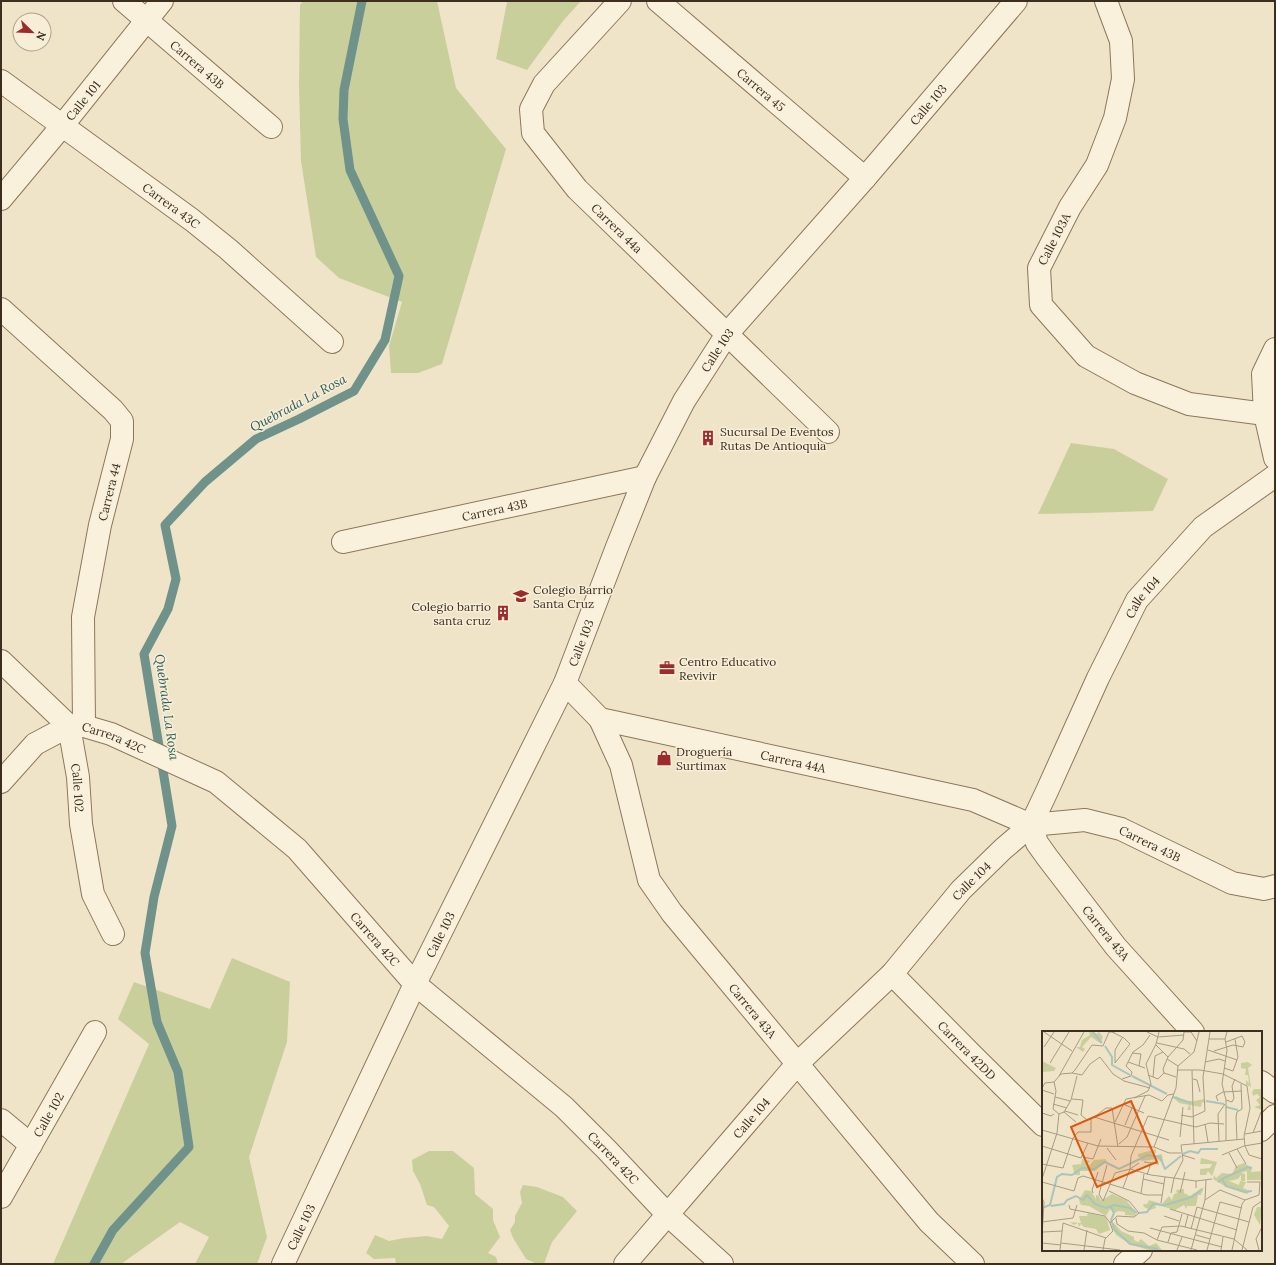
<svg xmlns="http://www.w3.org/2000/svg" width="1276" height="1265" font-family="Lora,serif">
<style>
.green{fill:#c9cf9b}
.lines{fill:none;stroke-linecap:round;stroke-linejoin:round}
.stream{stroke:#6f938a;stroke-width:9}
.minor-casing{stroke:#8d765c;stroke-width:24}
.tertiary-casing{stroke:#8d765c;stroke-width:24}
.minor{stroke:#faf1dc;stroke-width:22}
.tertiary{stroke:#faf1dc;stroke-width:22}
.labels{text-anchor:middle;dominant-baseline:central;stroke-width:3;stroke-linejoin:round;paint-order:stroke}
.street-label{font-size:12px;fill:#3d2e20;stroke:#f7eed8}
.poi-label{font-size:12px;fill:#3d2e20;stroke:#f7eed8;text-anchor:start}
.water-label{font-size:13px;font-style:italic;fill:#2f5d5a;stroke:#f7eed8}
.inset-river{fill:none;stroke:#a9c4bc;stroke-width:2}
.inset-road{fill:none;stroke:#a89b85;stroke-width:1}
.view{fill:#df570d;fill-opacity:0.15;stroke:#df570d;stroke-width:2}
.inset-edge{fill:none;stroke:#3d2e20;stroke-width:2}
</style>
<rect width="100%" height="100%" fill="#f0e4c8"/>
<path class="green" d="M303 1H437L456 88 506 149 442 364 418 373H391L389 346 402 302 339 278 316 257 301 161 299 86 300 5Z
M506 1H581L563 21 527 70 496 59 507 2Z
M1071 443 1114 449 1168 479 1153 511 1087 513 1038 514Z
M232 958 290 982 287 1042 249 1157 267 1237 257 1264H195L209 1237 180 1222 121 1264H53L149 1044 118 1019 134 982 210 1009Z
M429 1151H453L474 1168 475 1194 493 1209V1220L500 1237 488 1253 496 1257 498 1264H396L395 1258 374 1259 366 1253 375 1235 389 1241 404 1238 427 1236 442 1239 449 1226 434 1207 427 1205 420 1184 413 1171 412 1160Z
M523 1185 537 1187 563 1197 577 1211 552 1242 544 1264H537L526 1259 513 1238 510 1230 515 1222V1216L522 1203 520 1192Z"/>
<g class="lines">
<path class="stream" d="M94 1264 113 1230 189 1147 178 1072 157 1022 145 953 154 897 172 826 144 654 168 609 176 579 165 525 205 482 256 439 299 419 354 391 385 340 399 276 350 170 343 119 344 90 362 1"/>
<defs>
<g id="minor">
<path id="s1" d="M124 1 271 127"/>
<path id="s2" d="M620 1 544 84 531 109 533 133 577 189 828 432"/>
<path id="s3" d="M658 1 865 178"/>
<path d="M1106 1 1121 41 1123 79 1115 118 1097 165 1070 207 1039 268 1041 305 1086 356 1135 383 1189 404 1265 414"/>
<path id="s4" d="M1 81 192 220 228 249 332 342"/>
<path id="s5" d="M1 199 62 126 162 1"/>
<path d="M1 309 113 410 122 421V439L100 525 83 617 84 726"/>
<path id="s6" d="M343 542 645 477"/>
<path id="s7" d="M1 661 69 726H84L111 734 216 782 297 849 415 984 564 1107 607 1150 668 1215 722 1264"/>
<path id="s8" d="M565 683 600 719 973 800 1031 825"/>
<path id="s9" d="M600 719 621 765 649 880 672 913 929 1222 973 1264"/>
<path id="s10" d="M1 782 35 744 69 726 78 777 81 824 93 894 113 934"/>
<path id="s11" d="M892 974 973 1056 1043 1125"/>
<path d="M1 1120 31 1145"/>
<path d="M1261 1130 1275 1116"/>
<path id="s12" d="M1 1197 95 1032"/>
<path id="s13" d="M283 1264 415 984 565 683 617 547 645 477 684 401 727 334 865 178 1016 1"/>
<path id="s14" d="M625 1264 798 1063 892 974 961 890 1003 849 1031 825 1047 791 1098 678 1137 600 1203 527 1275 476"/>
<path d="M1125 1264 1141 1250"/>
</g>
<g id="tertiary">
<path d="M1275 349 1263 374 1265 414 1275 458"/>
<path id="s15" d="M1193 1032 1116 947 1047 857 1037 843 1031 825 1085 820 1121 829 1232 883 1264 889 1275 886"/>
<path d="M1261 1082 1275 1092"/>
</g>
</defs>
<use href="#minor" class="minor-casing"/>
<use href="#tertiary" class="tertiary-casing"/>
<use href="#minor" class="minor"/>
<use href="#tertiary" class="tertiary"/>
</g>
<defs>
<symbol id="building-bare" viewBox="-9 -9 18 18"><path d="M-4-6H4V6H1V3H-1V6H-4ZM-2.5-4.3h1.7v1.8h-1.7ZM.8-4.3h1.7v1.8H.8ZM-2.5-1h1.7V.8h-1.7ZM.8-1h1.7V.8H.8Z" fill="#9e2a2b" stroke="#f7eed8" stroke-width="2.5" paint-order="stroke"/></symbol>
<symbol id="school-bare" viewBox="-9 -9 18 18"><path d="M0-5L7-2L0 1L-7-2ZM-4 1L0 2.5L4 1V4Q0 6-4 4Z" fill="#9e2a2b" stroke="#f7eed8" stroke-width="2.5" paint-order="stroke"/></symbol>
<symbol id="office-bare" viewBox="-9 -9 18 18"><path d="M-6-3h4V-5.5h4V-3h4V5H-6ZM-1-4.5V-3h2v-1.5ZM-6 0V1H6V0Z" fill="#9e2a2b" stroke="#f7eed8" stroke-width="2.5" paint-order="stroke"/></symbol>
<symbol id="shop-bare" viewBox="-9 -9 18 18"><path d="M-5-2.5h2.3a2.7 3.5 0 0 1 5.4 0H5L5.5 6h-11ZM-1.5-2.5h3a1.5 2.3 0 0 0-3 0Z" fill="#9e2a2b" stroke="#f7eed8" stroke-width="2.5" paint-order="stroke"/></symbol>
</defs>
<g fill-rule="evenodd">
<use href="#building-bare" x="697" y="427" width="22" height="22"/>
<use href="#school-bare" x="510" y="585" width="22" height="22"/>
<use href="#building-bare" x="492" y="602" width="22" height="22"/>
<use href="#office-bare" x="656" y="657" width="22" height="22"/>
<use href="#shop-bare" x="653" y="747" width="22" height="22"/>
</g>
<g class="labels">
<g class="street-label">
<text stroke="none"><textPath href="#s1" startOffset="97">Carrera 43B</textPath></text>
<text stroke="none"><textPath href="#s3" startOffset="136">Carrera 45</textPath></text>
<text stroke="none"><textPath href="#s5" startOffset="128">Calle 101</textPath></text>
<text stroke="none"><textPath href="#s13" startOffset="1337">Calle 103</textPath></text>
<text stroke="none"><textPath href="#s4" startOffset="211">Carrera 43C</textPath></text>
<text stroke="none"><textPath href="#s2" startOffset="292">Carrera 44a</textPath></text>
<text transform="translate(1054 239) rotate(-63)">Calle 103A</text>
<text stroke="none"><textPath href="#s13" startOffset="1013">Calle 103</textPath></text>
<text transform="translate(109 492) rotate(-76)">Carrera 44</text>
<text stroke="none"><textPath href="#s6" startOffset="155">Carrera 43B</textPath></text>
<text stroke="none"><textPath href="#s14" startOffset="853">Calle 104</textPath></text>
<text stroke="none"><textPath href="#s13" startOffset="689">Calle 103</textPath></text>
<text stroke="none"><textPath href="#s7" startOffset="141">Carrera 42C</textPath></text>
<text stroke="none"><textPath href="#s8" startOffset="248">Carrera 44A</textPath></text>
<text stroke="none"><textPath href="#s10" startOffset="152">Calle 102</textPath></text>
<text stroke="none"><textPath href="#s15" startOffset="388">Carrera 43B</textPath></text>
<text stroke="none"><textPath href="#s14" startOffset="517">Calle 104</textPath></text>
<text transform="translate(1106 933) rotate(51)">Carrera 43A</text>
<text stroke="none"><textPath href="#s13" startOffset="365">Calle 103</textPath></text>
<text stroke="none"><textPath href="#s7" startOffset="477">Carrera 42C</textPath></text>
<text stroke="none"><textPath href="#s9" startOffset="336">Carrera 43A</textPath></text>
<text stroke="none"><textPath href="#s11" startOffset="107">Carrera 42DD</textPath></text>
<text stroke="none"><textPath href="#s12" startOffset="95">Calle 102</textPath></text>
<text stroke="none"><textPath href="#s14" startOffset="193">Calle 104</textPath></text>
<text stroke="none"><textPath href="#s7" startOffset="801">Carrera 42C</textPath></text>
<text stroke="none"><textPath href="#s13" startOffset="41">Calle 103</textPath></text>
</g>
<g class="poi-label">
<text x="720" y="431">Sucursal De Eventos<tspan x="720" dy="14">Rutas De Antioquia</tspan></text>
<text x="533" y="589">Colegio Barrio<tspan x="533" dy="14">Santa Cruz</tspan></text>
<text x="491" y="606" text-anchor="end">Colegio barrio<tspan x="491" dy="14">santa cruz</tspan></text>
<text x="679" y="661">Centro Educativo<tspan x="679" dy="14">Revivir</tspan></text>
<text x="676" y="751">Droguería<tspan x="676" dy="14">Surtimax</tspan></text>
</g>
<g class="water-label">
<text transform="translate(298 403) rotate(-28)">Quebrada La Rosa</text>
<text transform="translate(167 707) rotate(82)">Quebrada La Rosa</text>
</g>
</g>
<g transform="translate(1042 1031)">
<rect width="220" height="220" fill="#f0e4c8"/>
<path d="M47 1H52L53 4 57 1 61 6 58 12 49 6 40 16 43 18 41 21 34 16H38L40 9 48 4ZM0 30 14 37 12 40 1 41ZM199 32 206 31 210 34 206 37 209 56 204 54V49L207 52 206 44H203L204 38 199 37ZM220 45V79L212 76 218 74 214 69 218 66 215 63 211 65 210 61 212 58H220ZM134 65 143 70H151L152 72V70L162 68 164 72 160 71 159 76 148 74 149 79H145L147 74 137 72 132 67ZM114 118V122L109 123 115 126V124L120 123 121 132 115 128 99 130V126H96V123ZM159 127 175 131 170 145 166 140 164 144H158V138L168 137 170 133H158ZM40 128 48 130 44 134 46 136 52 129 63 128 65 130 53 140H38V144H33L30 134 39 133ZM202 132 210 137 209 141 220 140V149H205V140L199 142 203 143V150H199V144L196 148 187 150 197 154 198 150 204 151 201 157 208 160 205 163 184 156 171 148 172 144 174 147 180 142 190 143 194 135ZM162 156 159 164H156L154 175H145L144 178 142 174 133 179 115 174H113L114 177 108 179 102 176 101 173H105L107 169 120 173 127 165 130 169 132 163 135 162 134 159 142 158V162L148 165ZM43 159 49 160 54 168V164L57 165 59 170 70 163 84 169 93 180 94 185 83 184V181L77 180 72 182 68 178 64 185 47 175 39 174 37 169ZM215 176H220L218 194 212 184ZM46 182 64 186 68 199 57 203 54 198 42 196 39 193 37 196 36 192 32 194 28 191 39 192 37 185H45ZM72 192 79 200 92 206V209L96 211 99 208 107 215 114 212 120 219H106L88 213 74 204 69 194Z" fill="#c9cf9b"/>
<path class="inset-river" d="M51 1 60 12M63 15 70 26V34L88 44M90 45 125 63M131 66 149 72M164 70 182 73M184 76 196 79M141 123 148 120 156 122 159 118H176M180 148 206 136 210 137M176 151 180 148 184 155 203 161 210 160M9 175 22 173 25 169 34 165 41 169 45 164 53 173 64 177 72 174 88 177 95 182M69 176 72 182 69 189 73 199 88 213 116 218M0 177 8 174 15 146 20 143 30 144 40 137 52 138 63 131 77 138 106 124 118 126 123 138 139 125M97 182 105 181 111 173 123 174 150 166 160 158"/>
<path class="inset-road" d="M2 1 30 20M70 1 82 7 88 13 73 32V19L80 7M105 1 116 6 142 4M142 1H149L155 10M167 8H183M115 12 142 18 148 23M114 14 126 26M2 16 12 1M166 19 195 29M172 20 191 14 201 16 203 11 200 5 184 11M90 22 99 23 97 35M125 28 136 35M86 31 103 37M163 31 177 28 183 30M8 32 27 1M182 37 191 40 196 26 193 8M135 39H158L181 43 205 55 208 77 202 105 203 115 207 124 220 128M150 39 152 113M30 42 40 44 48 33 58 26 71 43 82 50 108 57M106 44 116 48 122 42M17 45 42 1M111 46 113 25 121 21M134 46 122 42 121 38 126 26 141 9 142 1M80 48 89 45 90 41 84 35 91 21 101 14 108 4M151 48 155 49 158 61M12 51 19 43 30 42 33 39 50 14 61 15 67 1H73M12 51 14 60 11 78 17 83M0 57 3 52 12 51M0 59 12 63M13 66 28 70M92 67 106 60 109 53 104 33 114 13 117 1M30 68 41 69 39 84 45 89 49 88M184 69 190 71 192 67 190 55 193 48M176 70 174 65 181 61 200 60M11 73 25 77M81 73 102 82M23 80 36 84M22 81 34 91M0 82 9 85 12 83M17 83 22 81 29 69 35 45M139 84 150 86 163 80 161 46 168 1M52 86 127 109M51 87 64 77H70L76 116M73 91 84 68 107 64 120 70 126 64 132 63M163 93 166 111M83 94 90 77M0 99 56 115 112 116 127 122H139M211 102 219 81M203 103 220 100M138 106 141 76M195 109 194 86 195 81 200 78 199 53M177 110 176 83 183 73M184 110V69L180 53 185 19 183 8 185 1M77 113 85 106 103 65M0 115 39 127 46 112M112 116 134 57 136 35 152 21 157 1M65 117 74 129M195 118 204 133M187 122 195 137M140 124 153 128M180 124 202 115 220 112M41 126 51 128 59 108M102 131 117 133M97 132 88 138 109 144 154 150M0 133 21 137 31 107 36 101H49V88M65 134 57 163 61 170 73 142 88 138M105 144 109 132M0 148 15 102 17 83M101 148 122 153M0 151 32 160 36 147 41 145 104 164H120M205 151H218M81 157 88 138 89 125 106 85 154 96 168 92 182 93M154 157V150L170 148M51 162 50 159 56 141M99 162 102 143M129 162 132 147 141 129 139 114 202 108M138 162 143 141M0 167 2 171 0 206M163 169 178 159 203 169M119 172 123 146M27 174 28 178 63 185 68 192M128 178 195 199M122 185 137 190M74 187 75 193 86 200 102 202 115 209 155 219M0 191 31 187 35 174M143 196 146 184M108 197 180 216M149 198 155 176 207 191M1 201 20 200M154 204 168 208M115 209 120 196 139 195 192 208 205 219M126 211 129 202 135 201 140 183M0 212 19 214M19 212 78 219M18 219 21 192 64 207M42 219 45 199M61 219 63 208 71 200 68 192 75 185 92 186 97 182 87 170 67 160M135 219 140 206M149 219 163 169 164 149M165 219 178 171 200 177M179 219 181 206M190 219 200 173 203 169 217 164 218 151M200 219 211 176 220 170M217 219 214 208 220 196"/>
<path class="view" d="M89 70 115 131 55 156 29 96Z"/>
<rect width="220" height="220" class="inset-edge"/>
</g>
<rect width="1276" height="1265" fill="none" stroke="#3d2e20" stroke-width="4"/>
<g transform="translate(32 32) rotate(113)"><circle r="19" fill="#f7eed8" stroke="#ada18e"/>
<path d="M0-3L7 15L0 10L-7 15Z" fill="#9e2a2b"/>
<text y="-6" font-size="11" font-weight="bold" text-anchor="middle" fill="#3d2e20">N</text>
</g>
</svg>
